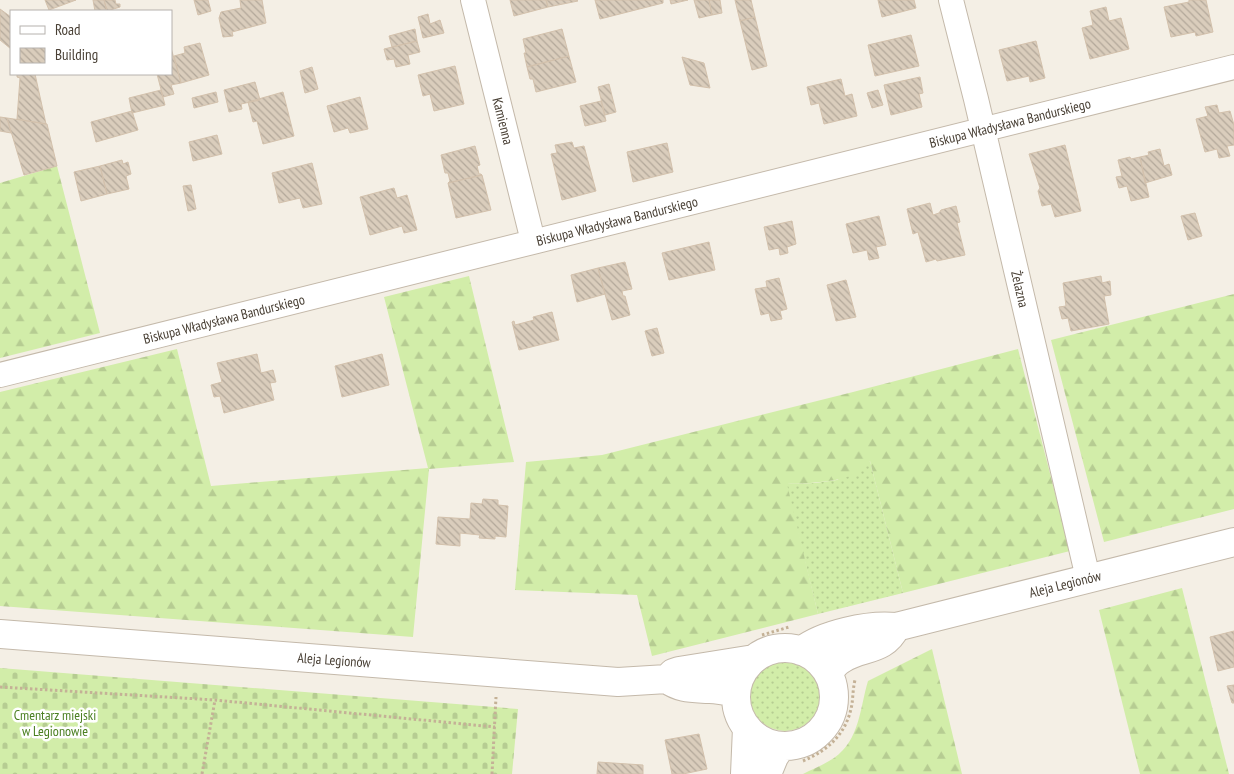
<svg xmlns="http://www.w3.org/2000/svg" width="1234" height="774" font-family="'PT Sans Narrow',sans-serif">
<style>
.grass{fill:url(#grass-dots)}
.forest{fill:url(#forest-firs)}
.cemetery{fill:url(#cemetery-stones)}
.building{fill:url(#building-back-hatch);stroke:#d3c1ac}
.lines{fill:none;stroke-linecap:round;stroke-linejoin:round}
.minor-casing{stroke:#c4b9aa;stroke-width:26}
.tertiary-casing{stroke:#c4b9aa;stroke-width:30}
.path{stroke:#c4b196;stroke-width:3;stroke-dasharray:2.5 2.5;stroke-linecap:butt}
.minor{stroke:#fff;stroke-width:24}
.tertiary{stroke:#fff;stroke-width:28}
.labels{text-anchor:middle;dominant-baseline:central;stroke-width:5;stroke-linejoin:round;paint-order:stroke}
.street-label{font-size:14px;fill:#483f34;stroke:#fff}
.park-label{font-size:14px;fill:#4a7f21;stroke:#fff}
</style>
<defs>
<pattern id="grass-dots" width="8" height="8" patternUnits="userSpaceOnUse" patternTransform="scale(1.25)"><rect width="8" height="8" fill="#d2eda9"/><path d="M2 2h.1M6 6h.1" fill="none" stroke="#b6cc92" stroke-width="1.8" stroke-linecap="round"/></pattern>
<pattern id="forest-firs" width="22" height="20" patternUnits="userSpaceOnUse" patternTransform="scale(1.25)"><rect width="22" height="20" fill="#d2eda9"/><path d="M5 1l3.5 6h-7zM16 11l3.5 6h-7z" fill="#b6cc92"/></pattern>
<pattern id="cemetery-stones" width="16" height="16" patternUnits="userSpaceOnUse" patternTransform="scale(1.25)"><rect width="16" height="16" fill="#d2eda9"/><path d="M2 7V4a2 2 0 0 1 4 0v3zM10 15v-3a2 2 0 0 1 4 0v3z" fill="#b6cc92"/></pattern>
<pattern id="building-back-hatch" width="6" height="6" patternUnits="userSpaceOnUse" patternTransform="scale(1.25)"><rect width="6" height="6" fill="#dacdbc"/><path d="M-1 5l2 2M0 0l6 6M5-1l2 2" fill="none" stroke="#b3a89a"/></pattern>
</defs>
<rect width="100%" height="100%" fill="#f4efe5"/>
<path class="grass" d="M870 461 903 593 818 614 786 484 815 483 837 480Z
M750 696a35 35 0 1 1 70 0a35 35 0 1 1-70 0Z"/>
<path class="forest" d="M57 166 100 333 0 358V183Z
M469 276 514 462 429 469 413 637 0 606V392L177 349 211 486 428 468 384 297Z
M1234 294V509L1104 542 1051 340Z
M1018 349 1070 551 903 593 870 461C867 464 865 468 862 470 842 483 809 483 787 484L818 614 652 656 637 595 515 590 526 462 602 455 853 392Z
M1182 588 1229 774H1140L1099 610Z
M932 649 962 774H803C813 769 825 764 834 758 860 740 860 707 868 681Z"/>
<path class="cemetery" d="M0 668 518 709 512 774H0Z"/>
<path class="building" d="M45 0H76L49 10Z
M93 0H104L107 11H95Z
M104 0H115L116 4H120V7L107 11Z
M194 0H208L211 11 198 15Z
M240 0H262L266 23 232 32 233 36 223 37 219 18 221 12 241 8Z
M510 0H546L548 7 514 16Z
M546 0H577L578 1 548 7Z
M595 0H663V3L600 19Z
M670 0H688L671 4Z
M694 0H709L712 15 699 18Z
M709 0H720L722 13 712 15Z
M735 0H751L755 17 740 21Z
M878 0H914L916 8 882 17Z
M1189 0H1206L1213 32 1196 36 1195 32 1171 37 1164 7 1189 2Z
M1106 7 1109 21 1121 18 1129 49 1090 59 1082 28 1093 25 1090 11Z
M0 9 11 17V49L0 40Z
M428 14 430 24 440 20 444 33 423 38 418 17Z
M755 17 767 66 752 70 740 21Z
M415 29 417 41 392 47 389 36Z
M562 29 569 56 527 67 524 53H526L523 39Z
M911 35 919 66 875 76 868 45Z
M417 41 420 52 408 55 410 64 396 67 394 59 387 60 384 49Z
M1036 41 1045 78 1030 82 1029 76 1007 81 999 50Z
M200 43 209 75 181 83 174 56 185 53 184 47Z
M171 48 181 83 171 85 174 94 163 97 157 74H171Z
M569 56 576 82 536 92 533 79H530L527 67Z
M682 57 704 63 710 88 690 85Z
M455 66 464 104 434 111 430 94 423 96 418 75Z
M312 67 318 89 305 93 300 71Z
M17 74H35L46 124 17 119 20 78 17 77Z
M920 77 923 93 919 94 922 107 891 115 884 85Z
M841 79 845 96 852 94 857 116 824 124 819 103 811 105 807 87Z
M255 82 260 100 241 104 242 109 229 112 224 90Z
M609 84 616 112 605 115 598 87Z
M161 90 165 105 132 113 129 98Z
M878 90 883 105 872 108 867 93Z
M216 92 218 102 194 108 192 98Z
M283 92 294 136 263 144 257 121 253 122 248 102Z
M360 97 368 129 350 133 348 128 334 132 327 106Z
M601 101 606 121 585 126 580 106Z
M1217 105 1219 113 1230 111 1234 125V145L1227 146 1230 156 1219 158 1217 149 1205 152 1196 119 1208 116 1205 107Z
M132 111 138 130 96 142 91 122Z
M0 117 7 118 11 133 0 131Z
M7 118 47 124 57 166 24 175Z
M217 135 222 154 193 161 189 142Z
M572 142 574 148 584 146 596 191 562 200 551 154 557 153 555 145Z
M667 143 673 172 633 182 627 152Z
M1065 145 1081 211 1055 217 1051 204 1042 206 1038 191 1040 188 1029 154Z
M475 146 480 165 477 166 479 174H481L482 175 448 183 450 181 448 173H445L441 155Z
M1160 149 1164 166 1169 164 1172 175 1145 183 1140 157 1149 155 1148 152Z
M1130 157 1131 159 1140 157 1149 197 1131 201 1127 186 1119 188 1116 177 1122 176 1118 160Z
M122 160 123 164 128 162 131 174 126 176 129 189 107 194 100 166Z
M312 163 322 204 303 208 300 198 279 203 272 173Z
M100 166 107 194 81 201 74 172Z
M482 175 491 210 456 218 448 183Z
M191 185 196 209 188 211 183 186Z
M394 188 397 198 407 195 417 230 404 233 402 226 370 235 360 197Z
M930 203 933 215 939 213 941 210 956 206 960 222 957 223 965 255 937 261 936 259 926 262 918 232 913 234 907 209Z
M1195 213 1202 236 1188 240 1181 216Z
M879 216 886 245 876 247 879 258 869 260 867 250 853 253 846 224Z
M792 221 796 244 787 247 788 253 780 255 779 248 769 250 764 227Z
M709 242 715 270 669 280 662 253Z
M625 262 632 289 622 291 623 296H625L630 315 612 320 598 268Z
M598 268 605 294 577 302 571 275Z
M1101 276 1102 283 1110 281 1111 295 1104 296 1109 324 1071 331 1068 318 1062 319 1059 307 1066 306 1063 283Z
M779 278 787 309 780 311 782 319 771 321 769 313 761 315 755 289 767 287 766 281Z
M846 280 856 317 836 321 827 285Z
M552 312 559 340 519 350 512 322 514 321 515 325 534 320 533 317Z
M657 328 664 353 652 356 645 331Z
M257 354 261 373 273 370 276 382 270 383 274 400 224 413 220 396 214 397 211 385 222 382 217 363Z
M382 354 389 385 342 397 335 366Z
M483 499 498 500V505L508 506 506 537 495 536V539L479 538 480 535 460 533V546L436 544 438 517 470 519 471 503 482 504Z
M1234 631V667L1218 671 1210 637Z
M1234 685V703H1232L1227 686Z
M699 734 707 769 683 774H672L665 740Z
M598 762 643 765V774H597Z"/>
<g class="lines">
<defs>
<path id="minor" d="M473 0 533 241
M951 0 976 99 1088 578
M0 375 1234 67"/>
<path id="tertiary" d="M0 634 618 682 667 679 673 673 679 671 754 659
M736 697a49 49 0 1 1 98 0a49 49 0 1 1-98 0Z
M801 651C823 634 869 624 896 627L1234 542
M828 673C832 668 836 662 842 659 862 646 884 652 896 627
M667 679C680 689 693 688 709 689 718 689 727 691 736 693
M745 774 747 728
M767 774 774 757 781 746"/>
</defs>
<use href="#minor" class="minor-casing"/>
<use href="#tertiary" class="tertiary-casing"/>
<path class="path" d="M762 635 789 627
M0 687 215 700 495 727
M803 761C829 750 847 733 852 704 853 696 853 688 855 680
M202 774 215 700
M492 774 496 697"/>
<use href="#minor" class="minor"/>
<use href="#tertiary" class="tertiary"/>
</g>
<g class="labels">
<g class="street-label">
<text transform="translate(503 121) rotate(76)">Kamienna</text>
<text transform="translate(1010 123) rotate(-14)">Biskupa Władysława Bandurskiego</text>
<text transform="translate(617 221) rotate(-14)">Biskupa Władysława Bandurskiego</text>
<text transform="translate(1020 289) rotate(77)">Żelazna</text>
<text transform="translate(224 319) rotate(-14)">Biskupa Władysława Bandurskiego</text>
<text transform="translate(1065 584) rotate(-14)">Aleja Legionów</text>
<text transform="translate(334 660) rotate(4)">Aleja Legionów</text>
</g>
<g class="park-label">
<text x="55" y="715">Cmentarz miejski<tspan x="55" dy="16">w Legionowie</tspan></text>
</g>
</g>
<rect x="10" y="10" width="162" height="65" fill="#ffffff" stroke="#b6b2ae"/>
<rect x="20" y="26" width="25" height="8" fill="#ffffff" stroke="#b6b2ae"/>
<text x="55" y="35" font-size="15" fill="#483f34">Road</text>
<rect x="20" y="48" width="25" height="15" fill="url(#building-back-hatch)" stroke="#b6b2ae"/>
<text x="55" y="60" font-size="15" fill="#483f34">Building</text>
</svg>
